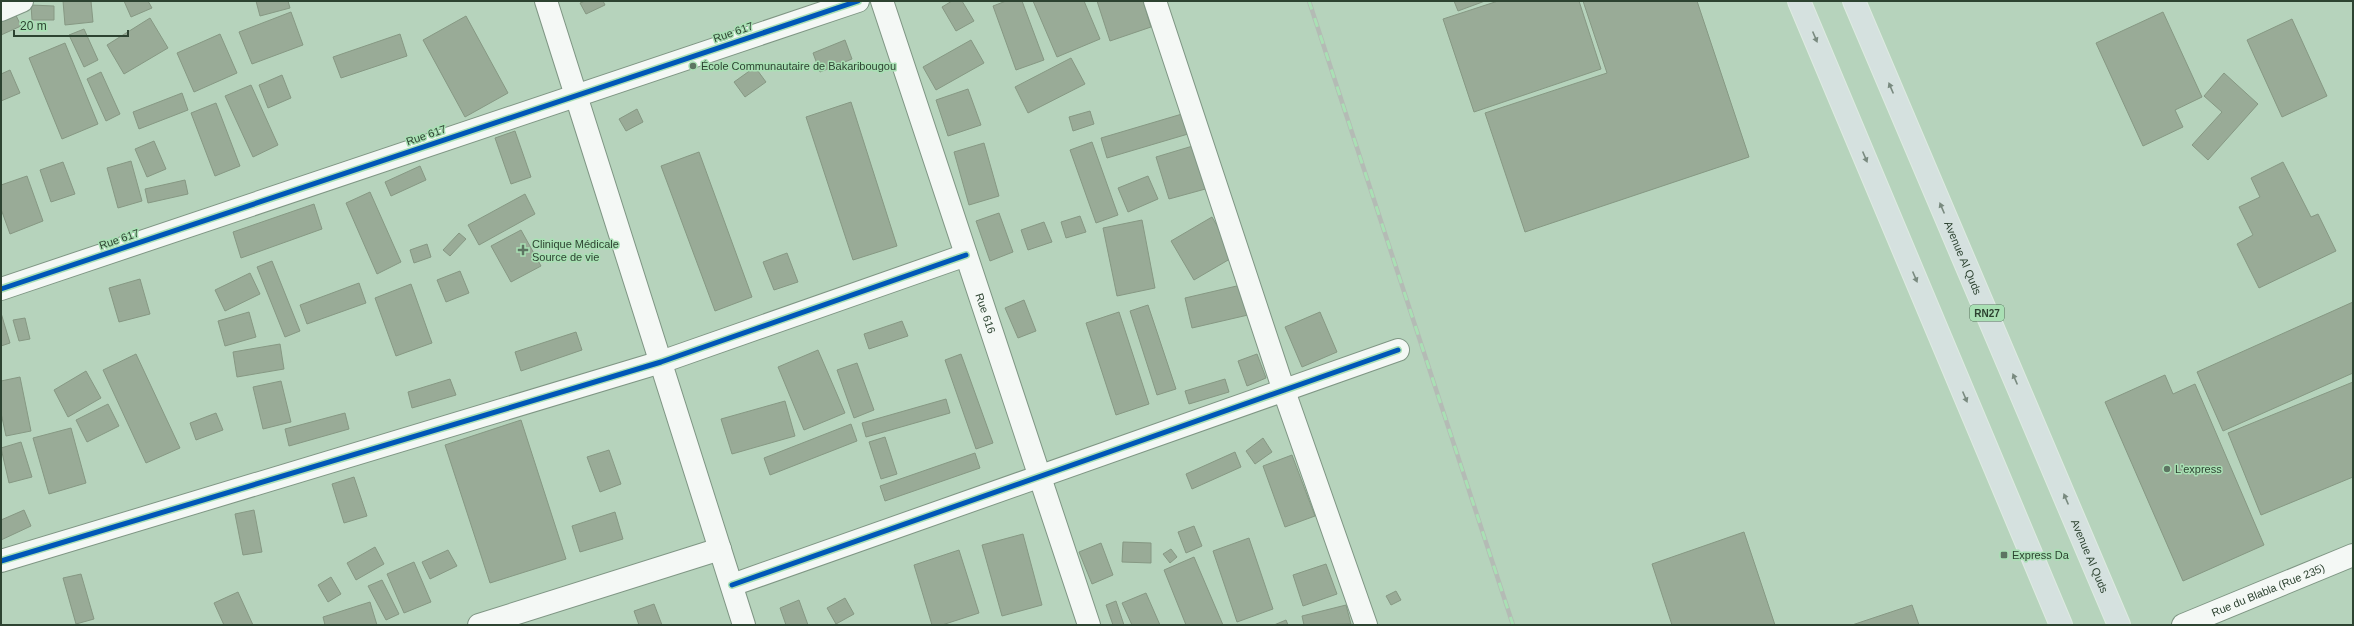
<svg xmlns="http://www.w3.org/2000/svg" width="2354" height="626" font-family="Helvetica,sans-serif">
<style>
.building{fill:#99ab97;stroke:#869883}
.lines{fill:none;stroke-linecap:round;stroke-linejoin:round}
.minor-casing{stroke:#7f9684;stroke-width:24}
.major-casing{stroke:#deebe1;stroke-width:24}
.minor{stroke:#f4f8f5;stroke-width:22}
.major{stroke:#d5e1df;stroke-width:22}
.rail-casing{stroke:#b4bbb5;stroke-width:4.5}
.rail{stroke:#a9e0b4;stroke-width:3;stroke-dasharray:9;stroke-linecap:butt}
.cycleway-casing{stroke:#a9e0b4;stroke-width:8}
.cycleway{stroke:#0057b8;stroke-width:5}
.oneway{fill:#798a7f}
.poi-dot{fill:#5d7562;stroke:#a9e0b4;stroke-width:1.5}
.labels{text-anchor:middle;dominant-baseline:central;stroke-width:3;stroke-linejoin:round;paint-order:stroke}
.shield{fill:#a9e0b4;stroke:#527258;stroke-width:1}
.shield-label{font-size:10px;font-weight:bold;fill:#2d4331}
.street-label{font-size:11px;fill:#2d4331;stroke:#a9e0b4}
.poi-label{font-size:11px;fill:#2d4331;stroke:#a9e0b4;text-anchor:start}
</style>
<rect width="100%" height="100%" fill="#b6d3bc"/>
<path class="building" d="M63 1H91L93 22 65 25Z
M124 1H148L152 8 131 17Z
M256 1H288L290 8 260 16Z
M585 1H603L605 5 586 14 580 3Z
M952 1H962L974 21 956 31 942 7Z
M1006 1H1022L1044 60 1016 70 993 6Z
M1033 1H1084L1100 39 1057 57Z
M1097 1H1143L1151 27 1110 41Z
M1454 1H1485L1458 11Z
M1498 1H1579L1601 69 1474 112 1443 19Z
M1583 1H1697L1749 157 1525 232 1485 113 1607 73Z
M31 5 54 6V20H32Z
M13 9 21 26 1 35V14Z
M291 12 303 45 252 64 239 32Z
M2163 12 2202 97 2175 110 2183 127 2143 146 2096 43Z
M466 16 508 93 465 117 423 40Z
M150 18 168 48 124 74 107 45Z
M2292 19 2327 96 2282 117 2247 40Z
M84 29 98 60 84 67 69 35Z
M220 34 237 73 194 92 177 53Z
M400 34 407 56 341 78 333 57Z
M845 40 852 59 820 72 813 53Z
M971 40 984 63 936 90 923 67Z
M65 43 98 124 62 139 29 58Z
M1071 58 1085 84 1028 113 1015 87Z
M755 67 766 82 745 97 734 82Z
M10 70 20 93 1 101V74Z
M101 72 120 114 106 121 87 79Z
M2224 73 2258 104 2208 160 2192 145 2222 112 2204 96Z
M282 75 291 98 268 108 259 85Z
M251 85 278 145 253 157 225 96Z
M968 89 981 125 948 136 936 100Z
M182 93 188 110 139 129 133 112Z
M851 102 897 246 853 260 806 117Z
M216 103 240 166 215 176 191 113Z
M637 109 643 122 626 131 619 119Z
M1090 111 1094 124 1073 131 1069 117Z
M1182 114 1188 134 1107 158 1101 138Z
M515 131 531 177 511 184 495 138Z
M154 141 166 169 147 177 135 149Z
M1092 142 1118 215 1096 223 1070 150Z
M984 143 999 196 969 205 954 152Z
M1196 145 1209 188 1169 199 1156 157Z
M699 152 752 297 715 311 661 166Z
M131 161 142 201 118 208 107 168Z
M63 162 75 194 51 202 40 170Z
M2283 162 2311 217 2318 214 2336 251 2259 288 2237 244 2253 235 2239 207 2260 197 2251 178Z
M420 166 426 180 391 196 385 182Z
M27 176 43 221 10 234 1 209V185Z
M1148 176 1158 199 1128 212 1118 188Z
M185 180 188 194 148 203 145 189Z
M370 192 401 262 377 274 346 203Z
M525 194 535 214 479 245 468 225Z
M314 204 322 229 241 258 233 232Z
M999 213 1013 252 990 261 976 221Z
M1080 216 1086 232 1066 238 1061 222Z
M1212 217 1235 256 1194 280 1171 241Z
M1142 220 1155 288 1117 296 1103 228Z
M1044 222 1052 242 1028 250 1021 230Z
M521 230 541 266 511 282 491 246Z
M459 233 466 239 450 256 443 250Z
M427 244 431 257 414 263 410 250Z
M787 253 798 282 774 290 763 262Z
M272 261 300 331 285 337 257 267Z
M460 271 469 293 446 302 437 280Z
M250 273 260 294 225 311 215 290Z
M140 279 150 314 119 322 109 288Z
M359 283 366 303 307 324 300 305Z
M411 284 432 343 396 356 375 298Z
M1241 285 1248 315 1192 328 1185 298Z
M1024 300 1036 331 1018 338 1005 308Z
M2353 302V373L2223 431 2197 372Z
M1148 305 1176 389 1157 395 1130 311Z
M249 312 256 337 225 346 218 321Z
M1119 312 1149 404 1116 415 1086 323Z
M1320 312 1337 352 1302 367 1285 327Z
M1 313 10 343 1 346Z
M25 318 30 339 19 341 13 320Z
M902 321 908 336 869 349 864 334Z
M576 332 582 350 521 371 515 352Z
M280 344 284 369 237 377 233 352Z
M818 350 845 413 804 430 778 367Z
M136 354 180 448 146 463 103 370Z
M961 354 993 443 976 449 945 360Z
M1257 354 1266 378 1247 386 1238 361Z
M857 363 874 410 854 418 837 370Z
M86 371 101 398 68 417 54 390Z
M2165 375 2173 394 2195 384 2264 545 2183 581 2105 402Z
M20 377 31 431 6 436 1 413V381Z
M450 379 456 395 412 408 408 392Z
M1225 379 1229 392 1189 404 1185 391Z
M281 381 291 422 263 429 253 387Z
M2353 382V477L2261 515 2228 433Z
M946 399 950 413 866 437 862 423Z
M785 401 795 436 732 454 721 419Z
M108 404 119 426 87 442 76 420Z
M216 413 223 430 196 440 190 423Z
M345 413 349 429 289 446 285 429Z
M521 420 566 559 490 583 445 445Z
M851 424 857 441 770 475 764 458Z
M71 428 86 483 49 494 33 438Z
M885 437 897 474 881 479 869 442Z
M1263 438 1272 452 1255 464 1246 451Z
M21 442 32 477 9 483 1 448Z
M609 450 621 484 600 492 587 457Z
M1235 452 1241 467 1192 489 1186 474Z
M975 453 980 468 885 501 880 486Z
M1292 455 1315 516 1285 527 1263 466Z
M354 477 367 516 344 523 332 484Z
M24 510 31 526 1 540V520Z
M254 510 262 552 243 555 235 514Z
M615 512 623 539 580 552 572 526Z
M1194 526 1202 546 1186 553 1178 532Z
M1744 532 1775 625H1672L1652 564Z
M1023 534 1042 605 1002 616 982 545Z
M1249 538 1273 609 1237 622 1213 551Z
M1123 542 1151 543V563L1122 562Z
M1101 543 1113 575 1092 584 1079 552Z
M375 547 384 564 356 580 347 563Z
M1171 549 1177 557 1170 563 1163 554Z
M448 550 457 566 430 579 422 562Z
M959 550 979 613 942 625H932L914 565Z
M1194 557 1223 625H1186L1164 570Z
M414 562 431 602 404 613 387 574Z
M1326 564 1337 594 1303 606 1293 575Z
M81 574 94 619 76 624 63 578Z
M331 577 341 594 328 602 318 585Z
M382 580 399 614 386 620 368 586Z
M1396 591 1401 600 1391 605 1386 596Z
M238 592 253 625H224L214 603Z
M1146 593 1160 625H1132L1122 603Z
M845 598 854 614 836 624 827 608Z
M799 600 808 625H786L780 608Z
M1116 601 1124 625H1113L1106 605Z
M370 602 377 625H325L323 617Z
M654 604 662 625H639L634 611Z
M1346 605 1351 624 1304 625 1302 616Z
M1912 605 1919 625H1852Z
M1286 620 1288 625H1274Z"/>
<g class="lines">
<defs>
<g id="minor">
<path d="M546 1 744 625"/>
<path id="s1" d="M882 1 1089 625"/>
<path d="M1155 1 1284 391 1366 625"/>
<path d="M1 10 22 1"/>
<path d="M1 289 858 1"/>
<path d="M1 561 661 362 966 255"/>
<path d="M732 585 1398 350"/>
<path d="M479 625 720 549"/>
<path id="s2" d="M2183 625 2353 555"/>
</g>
<g id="major">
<path d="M1799 1 2061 625"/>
<path id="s3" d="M1854 1 2119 625"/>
</g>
</defs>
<use href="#minor" class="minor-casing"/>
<use href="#major" class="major-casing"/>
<use href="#minor" class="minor"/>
<use href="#major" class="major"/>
<defs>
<path id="rail" d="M1309 1 1513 625"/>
</defs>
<use href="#rail" class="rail-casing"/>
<use href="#rail" class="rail"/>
<defs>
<path id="cycleway" d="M1 289 858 1
M1 561 661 362 966 255
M732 585 1398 350"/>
</defs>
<use href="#cycleway" class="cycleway-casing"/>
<use href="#cycleway" class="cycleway"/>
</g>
<defs><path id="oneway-solid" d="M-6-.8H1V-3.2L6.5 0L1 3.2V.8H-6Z"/></defs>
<g class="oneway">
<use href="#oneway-solid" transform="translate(1815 37) rotate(67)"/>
<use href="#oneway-solid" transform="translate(1891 88) rotate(-113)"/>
<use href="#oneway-solid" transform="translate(1865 157) rotate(67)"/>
<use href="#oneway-solid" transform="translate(1942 208) rotate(-113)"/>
<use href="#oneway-solid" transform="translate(1915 277) rotate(67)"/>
<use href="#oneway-solid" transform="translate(2015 379) rotate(-113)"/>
<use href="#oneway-solid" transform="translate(1965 397) rotate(67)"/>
<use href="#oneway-solid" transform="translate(2066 499) rotate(-113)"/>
</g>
<g class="poi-dot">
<circle cx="693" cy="66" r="4"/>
<path d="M521 244h4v4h4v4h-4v4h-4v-4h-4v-4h4z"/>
<circle cx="2167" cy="469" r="4"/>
<rect x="2000" y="551" width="8" height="8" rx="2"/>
</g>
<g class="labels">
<rect class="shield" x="1970" y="305" width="34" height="16" rx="3"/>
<g class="shield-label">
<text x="1987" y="313">RN27</text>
</g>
<g class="street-label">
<text transform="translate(733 32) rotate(-19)">Rue 617</text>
<text transform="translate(426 135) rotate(-19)">Rue 617</text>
<text transform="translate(119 239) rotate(-19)">Rue 617</text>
<text stroke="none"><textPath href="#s3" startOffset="279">Avenue Al Quds</textPath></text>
<text stroke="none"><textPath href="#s1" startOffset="329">Rue 616</textPath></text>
<text stroke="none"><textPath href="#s3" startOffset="603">Avenue Al Quds</textPath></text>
<text stroke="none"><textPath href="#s2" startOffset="92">Rue du Blabla (Rue 235)</textPath></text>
</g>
<g class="poi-label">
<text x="701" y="66">École Communautaire de Bakaribougou</text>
<text x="532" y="244">Clinique Médicale<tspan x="532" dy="13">Source de vie</tspan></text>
<text x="2175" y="469">L'express</text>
<text x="2012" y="555">Express Da</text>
</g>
</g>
<rect width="2354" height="626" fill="none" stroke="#2d4331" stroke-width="4"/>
<path d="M14 30v6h114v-6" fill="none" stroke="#2d4331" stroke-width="2"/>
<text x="20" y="30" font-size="12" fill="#2d4331" stroke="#a9e0b4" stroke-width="3" paint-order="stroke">20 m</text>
</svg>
